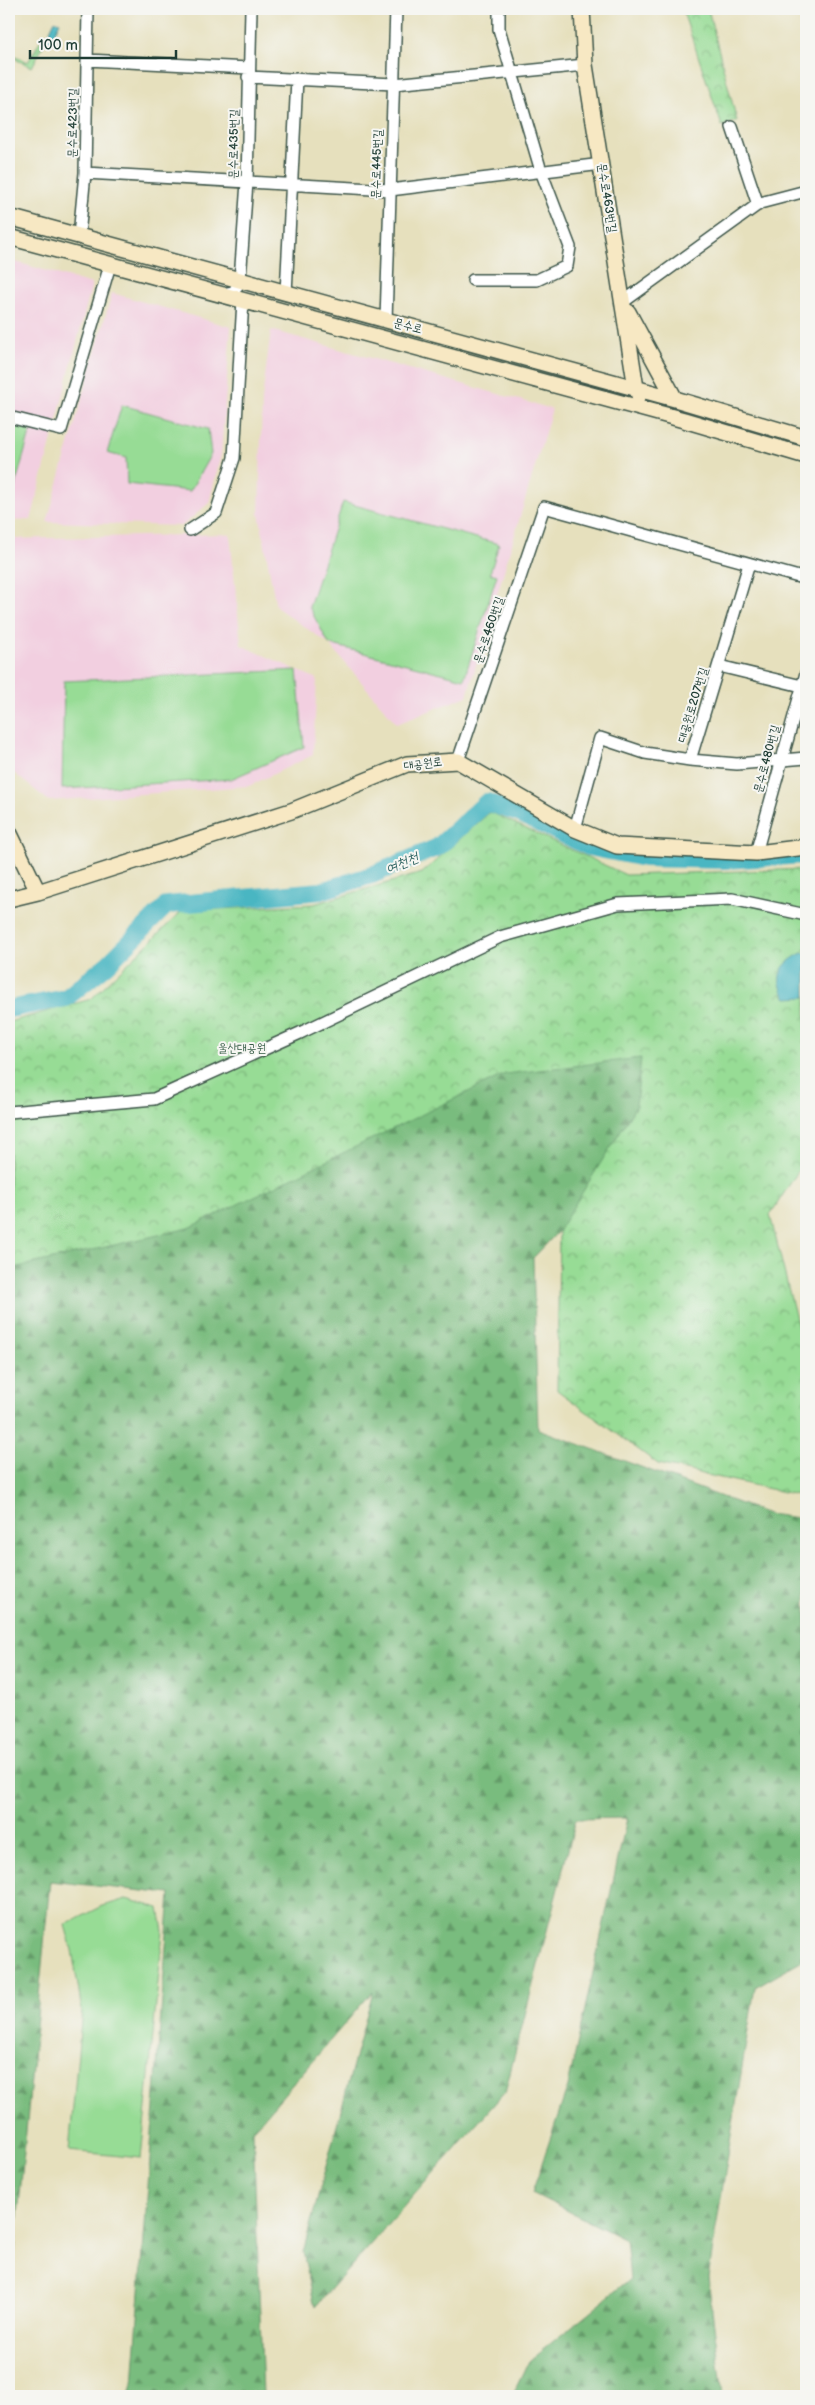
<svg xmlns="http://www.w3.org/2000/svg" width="815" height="2405" font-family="'Balsamiq Sans','Poor Story',sans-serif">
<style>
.built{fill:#f2cfe0}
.forest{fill:url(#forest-firs);stroke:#4c7c59}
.park{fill:url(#park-crowns);stroke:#5b8c64}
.garden{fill:url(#garden-furrows);stroke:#5b8c64}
.pitch{fill:#97dc95;stroke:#5b8c64}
.water{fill:#48b6c2;stroke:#347a7b}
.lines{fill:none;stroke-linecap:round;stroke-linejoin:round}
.river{stroke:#48b6c2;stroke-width:18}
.street-casing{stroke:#3d5549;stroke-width:14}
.secondary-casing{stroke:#3d5549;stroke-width:18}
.street{stroke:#fff;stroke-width:11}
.secondary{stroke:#f7e8c3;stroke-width:15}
.labels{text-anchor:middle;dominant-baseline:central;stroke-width:4;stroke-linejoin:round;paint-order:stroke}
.street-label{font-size:12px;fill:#1f3d34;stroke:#f6f6f2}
.park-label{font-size:12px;fill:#375d47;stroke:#f6f6f2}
.water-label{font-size:14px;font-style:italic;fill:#2b615f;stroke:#f6f6f2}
</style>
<defs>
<pattern id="forest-firs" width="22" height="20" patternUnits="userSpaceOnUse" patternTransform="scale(1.25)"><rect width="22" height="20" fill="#79bc7e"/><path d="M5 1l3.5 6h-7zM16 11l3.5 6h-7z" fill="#639a68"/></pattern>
<pattern id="park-crowns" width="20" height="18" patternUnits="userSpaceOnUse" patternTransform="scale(1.25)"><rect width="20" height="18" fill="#97dc95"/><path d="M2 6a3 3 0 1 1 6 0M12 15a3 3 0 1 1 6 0" fill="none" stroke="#7bb47a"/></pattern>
<pattern id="garden-furrows" width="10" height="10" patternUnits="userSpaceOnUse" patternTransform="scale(1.25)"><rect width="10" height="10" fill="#97dc95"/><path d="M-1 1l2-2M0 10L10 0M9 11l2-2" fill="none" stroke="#7bb47a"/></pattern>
</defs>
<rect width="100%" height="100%" fill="#f6f6f2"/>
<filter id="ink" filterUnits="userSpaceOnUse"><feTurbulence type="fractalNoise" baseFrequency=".02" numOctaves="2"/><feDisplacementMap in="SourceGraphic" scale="10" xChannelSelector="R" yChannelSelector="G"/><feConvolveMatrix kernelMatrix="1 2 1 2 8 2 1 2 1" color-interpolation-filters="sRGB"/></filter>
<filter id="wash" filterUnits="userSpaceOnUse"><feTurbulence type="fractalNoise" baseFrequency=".0096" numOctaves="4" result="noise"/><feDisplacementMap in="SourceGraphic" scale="20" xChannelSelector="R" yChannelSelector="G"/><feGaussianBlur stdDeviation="1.12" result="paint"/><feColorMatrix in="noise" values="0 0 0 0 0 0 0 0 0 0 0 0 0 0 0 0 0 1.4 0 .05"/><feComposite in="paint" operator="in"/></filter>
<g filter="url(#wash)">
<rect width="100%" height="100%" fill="#e6e0bd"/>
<path class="built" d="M9 260 92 284 31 520 9 521Z
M112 293 231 327 221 455 209 503 182 526 47 522Z
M271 330 552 409 467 696 397 724 329 644 276 607 259 513 262 400Z
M230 534 241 645 317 679 313 755 249 786 49 801 9 769V539Z"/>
<path class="forest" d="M714 933 671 1113 533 1258 538 1429 768 1514 806 1519V1958L755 1987 708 2278 723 2396H512L529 2361 630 2279 626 2240 532 2193 568 2086 627 1818 576 1819 505 2092 315 2307 303 2252 373 1991 253 2130 263 2396H130L133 2384 170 1894 50 1881 9 2309V1134Z"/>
<path class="park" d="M682 9H708L737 121 722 126Z
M490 812 626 875 806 869V1159L770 1215 803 1347 806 1350V1497L658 1464 557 1390 559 1230 636 1106 641 1058 505 1074 189 1228 9 1269V1022L91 999 182 911 314 904 422 873Z"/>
<path class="garden" d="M40 41 44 44 32 67 17 60 14 55 28 62Z"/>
<path class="pitch" d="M122 405 208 429 211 454 190 491 127 484 126 458 107 453Z
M9 420 32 426 9 507Z
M343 502 499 544 490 573 497 575 464 679 329 644 309 607Z
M297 670 304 747 231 779 62 789 64 681Z
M126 1899 159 1908 163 1931 141 2158 69 2151 82 2010 72 1950 65 1925 103 1906Z"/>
<path class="water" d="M55 20 60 22 49 44 45 41Z
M802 953 806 954V997L787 998C772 978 781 963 802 953Z"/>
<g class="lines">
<path class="river" d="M9 1009 66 998 108 964 167 905 321 891 372 875 438 847 487 802 518 813 589 847 644 858 724 860 806 855"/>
</g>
</g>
<g filter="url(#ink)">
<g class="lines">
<defs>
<path id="street" d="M87 60 249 68
M248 77 394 84 585 65
M732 127 758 205
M85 173 390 190 602 164
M79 236 85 173 88 9
M473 280H537L567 266 570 247 541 171 499 29V9
M286 293 297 79
M221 294 234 292 240 280 247 182 251 9
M623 302 760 203 806 191
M386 320 396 9
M9 417 61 430 110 265
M190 530 216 513 234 458 243 300
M719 666 806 687
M690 760 749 564
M458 761 544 507 806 579
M575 829 600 738 645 753 690 760 737 764 806 758
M756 853 806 673
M9 1112 154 1099 300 1033 500 937 618 904 732 899 806 915"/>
<path id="secondary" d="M582 9 585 65 636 388 639 395
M9 217 675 399 806 438
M9 237 684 420 806 456
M628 312 675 399
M9 832 38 892
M9 899 38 892 291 811 407 764 458 761 575 829 617 846 756 853 806 847"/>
</defs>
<use href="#street" class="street-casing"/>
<use href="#secondary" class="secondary-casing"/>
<use href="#street" class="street"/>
<use href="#secondary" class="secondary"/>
</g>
</g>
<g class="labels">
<g class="street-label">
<text transform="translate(73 123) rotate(-89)">문수로423번길</text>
<text transform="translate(234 144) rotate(-89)">문수로435번길</text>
<text transform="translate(377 164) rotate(-88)">문수로445번길</text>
<text transform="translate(607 198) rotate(81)">문수로463번길</text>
<text transform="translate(408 326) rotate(15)">문수로</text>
<text transform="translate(489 630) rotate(-71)">문수로460번길</text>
<text transform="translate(693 705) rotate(-73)">대공원로207번길</text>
<text transform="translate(767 759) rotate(-75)">문수로480번길</text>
<text transform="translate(423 764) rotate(-7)">대공원로</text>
</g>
<g class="park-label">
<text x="242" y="1048">울산대공원</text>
</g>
<g class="water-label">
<text transform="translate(402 863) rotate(-23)">여천천</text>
</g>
</g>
<rect width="815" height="2405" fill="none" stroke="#f6f6f2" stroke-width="30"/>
<path d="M30 50v8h146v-8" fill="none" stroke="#1f3d34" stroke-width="2.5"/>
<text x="38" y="50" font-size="15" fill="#1f3d34" stroke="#f6f6f2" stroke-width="4" paint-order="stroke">100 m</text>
</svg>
